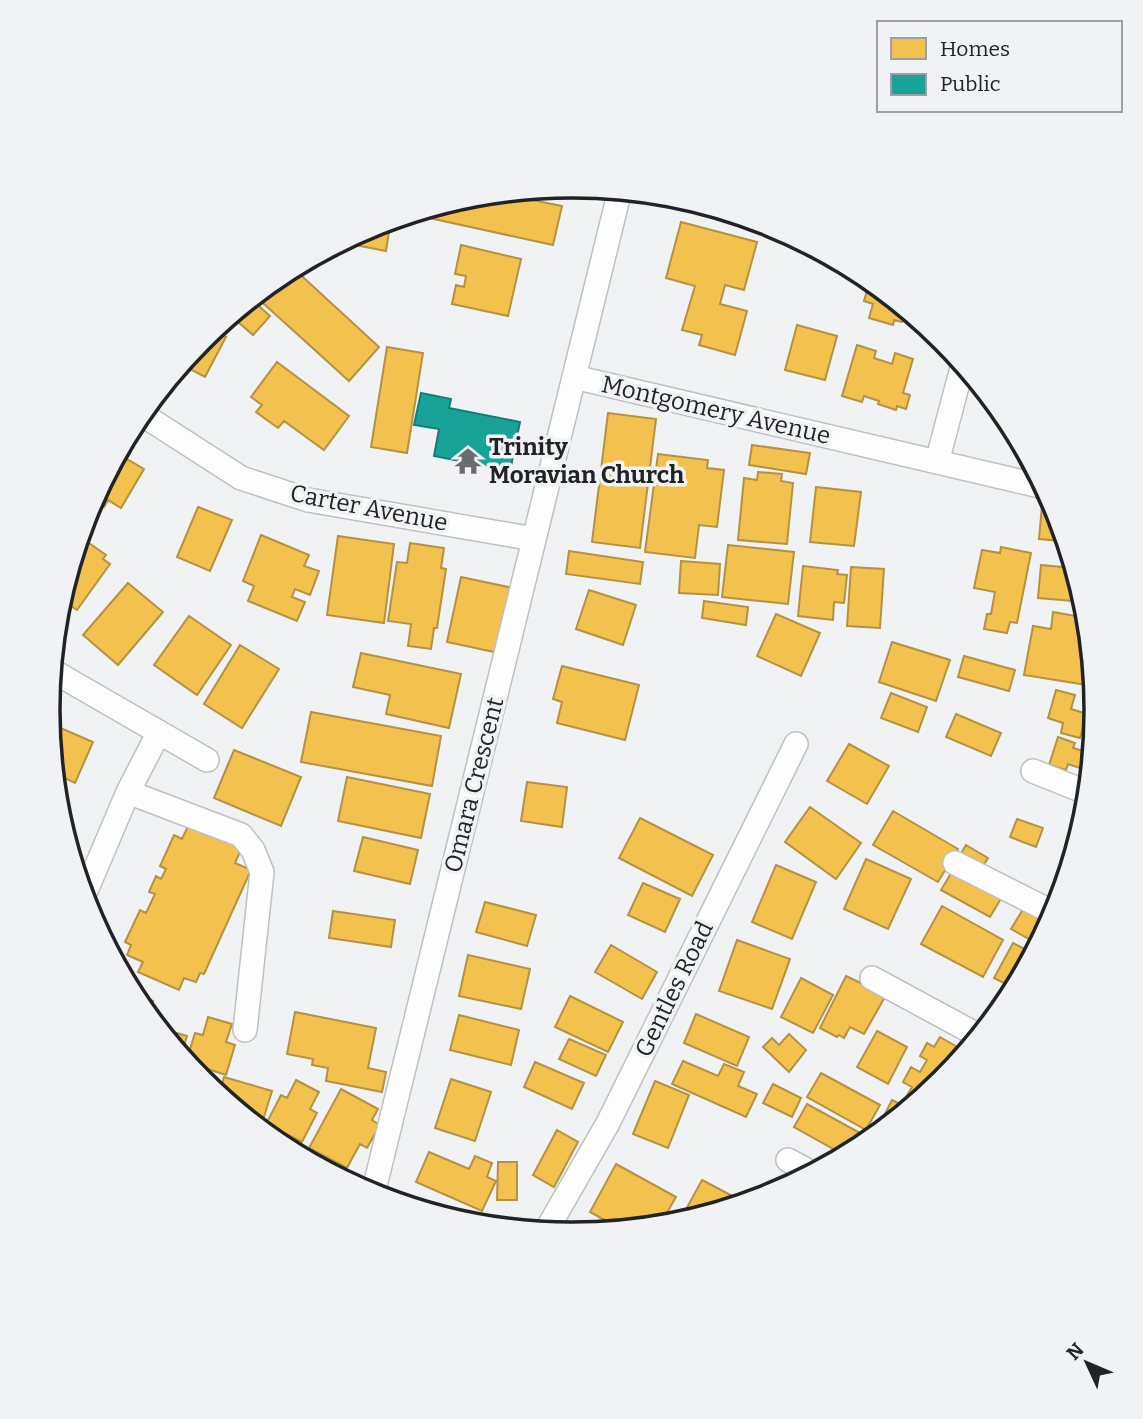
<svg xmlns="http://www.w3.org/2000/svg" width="1143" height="1419" font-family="Bitter,serif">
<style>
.homes{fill:#f2c14e;stroke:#b49241;stroke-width:2}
.public{fill:#17a398;stroke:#1a7d75;stroke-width:2}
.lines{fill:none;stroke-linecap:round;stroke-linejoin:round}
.street-casing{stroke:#c0c0c2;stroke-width:26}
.street{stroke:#fdfdfd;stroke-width:23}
.labels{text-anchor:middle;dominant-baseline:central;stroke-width:7;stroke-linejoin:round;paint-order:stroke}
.street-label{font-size:24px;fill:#222324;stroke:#f0f2f5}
.poi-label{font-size:24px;font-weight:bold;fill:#222324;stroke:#f0f2f5;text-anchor:start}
.rim{fill:none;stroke:#222324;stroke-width:3.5}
</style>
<rect width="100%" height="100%" fill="#f1f2f4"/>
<path class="homes" d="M498 193 562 206 553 245 420 216 422 210 470 195Z
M391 219 386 251 350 244 352 235 371 225Z
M681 222 757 242 744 290 725 285 720 304 747 311 735 355 699 345 702 335 682 330 695 286 666 278Z
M461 245 521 259 508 316 452 304 456 285 464 287 466 276 455 274Z
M292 267 379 347 349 381 254 295 281 273Z
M870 280 917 318 916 320 904 317 902 322 894 320 893 325 869 318 873 304 864 301Z
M250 298 270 316 253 335 230 315Z
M797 325 837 336 825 380 785 370Z
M212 330 226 337 205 377 180 364 201 339Z
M857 345 876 351 874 358 892 364 895 353 913 359 903 393 910 395 906 409 897 406 896 410 878 404 879 401 864 396 862 402 842 396Z
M387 347 423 353 407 453 371 447Z
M277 362 349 416 324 450 284 421 278 428 256 412 262 405 251 397Z
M608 413 656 419 640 548 592 542Z
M752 445 810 453 806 474 749 465Z
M117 453 144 469 121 508 108 500 104 507 93 500 88 507Z
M658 454 708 460 707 468 724 470 717 527 699 525 695 558 645 552Z
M758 472 782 474 781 481 793 483 787 544 738 540 744 478 757 480Z
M816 487 861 492 854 546 810 542Z
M1042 506 1055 507 1056 509 1061 526 1060 541 1039 539Z
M198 507 232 520 210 571 177 557Z
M261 535 309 555 304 566 319 571 310 595 295 589 292 597 305 602 297 621 248 601 254 586 243 581Z
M79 536 106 555 103 559 110 564 77 610 69 605 58 623 57 607Z
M338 536 394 544 384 623 327 615Z
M410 543 444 548 441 568 446 569 437 628H434L431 649 408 646 411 624 388 621 397 562 407 563Z
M728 545 794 552 788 604 722 597Z
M1001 547 1031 553 1017 623 1010 622 1007 633 984 629 987 614H991L995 592 974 588 982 550 1000 553Z
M569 551 643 562 640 584 566 574Z
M681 561 720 564 718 595 679 593Z
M1041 565 1074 568 1084 602 1038 598Z
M803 566 838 570 837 574 847 575 844 603 834 602 833 620 798 616Z
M851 567 884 569 880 628 847 626Z
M461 577 513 588 499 653 447 642Z
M128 583 163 612 118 665 83 635Z
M589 590 636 605 623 645 576 629Z
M704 601 748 607 746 625 702 618Z
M1053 612 1087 618 1093 686 1024 675 1033 626 1051 629Z
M776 614 820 633 801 676 757 656Z
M189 616 231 645 197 695 154 665Z
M892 642 950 660 936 701 879 682Z
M240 645 279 669 242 728 204 704Z
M361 653 461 674 449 728 386 714 390 695 353 687Z
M964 656 1015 670 1009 691 958 677Z
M562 666 639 685 625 740 557 723 562 702 553 699Z
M1056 690 1075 695 1071 709 1087 714 1080 738 1061 733 1063 723 1048 718Z
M891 693 927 707 918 732 881 718Z
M311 712 441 736 432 786 301 762Z
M956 714 1001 733 991 756 946 737Z
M49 723 93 742 75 783 54 773Z
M1058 737 1075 743 1073 748 1091 753 1086 770 1068 764 1066 770 1049 765Z
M849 744 889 766 867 804 827 781Z
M234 750 301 777 281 826 214 798Z
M347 777 430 794 421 838 338 821Z
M527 782 567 787 562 827 521 821Z
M810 807 861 843 836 879 785 842Z
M893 811 958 849 938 882 873 845Z
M640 818 713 855 692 896 619 858Z
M1017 819 1043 828 1036 847 1010 837Z
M190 822 243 845 235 863 251 870 204 974 200 973 196 982 184 978 179 990 138 972 143 962 127 955 131 945 125 942 140 910 146 913 155 894 149 892 156 876 161 879 166 869 160 866 174 835 182 839Z
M363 837 418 850 410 884 354 871Z
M966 845 988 858 979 872 958 859Z
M866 859 911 879 888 929 844 909Z
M776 865 816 882 792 939 752 922Z
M953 870 1002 897 990 917 941 890Z
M643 883 680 899 665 932 628 915Z
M485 902 536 915 527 946 476 932Z
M942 906 1003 940 983 977 921 944Z
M1025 906 1050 921 1038 944 1011 929Z
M333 911 395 920 391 947 329 938Z
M737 940 790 959 772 1009 719 991Z
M1013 943 1033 953 1014 988 994 978Z
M611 945 657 972 642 999 595 972Z
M468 955 530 969 521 1009 459 996Z
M846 976 886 995 864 1034 850 1027 844 1038 839 1035 837 1037 820 1028Z
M801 978 833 995 813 1033 781 1017Z
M132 994 153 1001 148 1016 135 1000Z
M570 996 623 1022 608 1052 555 1027Z
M295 1012 376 1028 368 1068 386 1072 382 1092 326 1081 328 1068 312 1065 313 1059 287 1054Z
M696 1014 749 1037 737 1066 684 1043Z
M459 1015 519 1030 511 1065 450 1050Z
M208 1017 232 1024 226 1042 235 1045 226 1075 186 1062 195 1033 203 1035Z
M160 1028 187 1036 181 1056 159 1030Z
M877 1031 907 1047 888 1084 857 1067Z
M789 1034 806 1050 789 1072 763 1047 772 1038 779 1045Z
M940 1037 966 1052 942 1080 916 1102 906 1097 912 1087 903 1082 911 1067 920 1072 927 1060 920 1056 927 1043 934 1047Z
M569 1039 606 1055 596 1076 559 1059Z
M683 1061 718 1076 724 1064 744 1072 738 1086 757 1094 746 1117 672 1084Z
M535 1062 584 1083 572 1109 524 1087Z
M821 1073 880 1105 866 1130 807 1097Z
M224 1077 272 1091 263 1120 242 1114 219 1095Z
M451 1079 491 1092 475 1141 435 1128Z
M296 1080 319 1092 310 1109 317 1113 302 1142 266 1124 281 1095 287 1098Z
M655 1081 689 1095 668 1148 633 1134Z
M773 1084 801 1098 792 1117 763 1103Z
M341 1089 378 1109 372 1120 380 1125 367 1148 360 1144 347 1168 309 1148Z
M892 1100 908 1108 875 1135H874Z
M807 1104 860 1133 849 1153 844 1155 794 1127Z
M557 1130 578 1142 554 1187 533 1175Z
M429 1152 469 1169 475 1156 492 1163 487 1177 496 1181 482 1211 416 1182Z
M498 1162H517V1200H497Z
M616 1164 676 1197 660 1225 621 1229 590 1212Z
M702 1180 744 1202 679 1222Z"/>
<path class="public" d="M421 393 451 399 449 408 520 422 510 471 434 456 439 429 414 425Z"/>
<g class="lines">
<defs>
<path id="street" d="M574 377 1044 487
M140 413 241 478 308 500 534 539
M937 462 963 364
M51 670 207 760
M1033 771 1088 793
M128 792 241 835 253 850 262 872 245 1030
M955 863 1054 913
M83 898 128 792 159 732
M872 978 979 1036
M788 1160 812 1173
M373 1194 620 190
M546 1231 608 1123 796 744"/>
</defs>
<use href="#street" class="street-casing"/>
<use href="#street" class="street"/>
</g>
<defs>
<symbol id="temple-bare" viewBox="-9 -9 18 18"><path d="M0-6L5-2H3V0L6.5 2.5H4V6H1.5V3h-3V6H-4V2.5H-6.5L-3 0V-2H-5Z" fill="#6a6b6d" stroke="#f0f2f5" stroke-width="2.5" paint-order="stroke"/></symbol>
</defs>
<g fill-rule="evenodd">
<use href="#temple-bare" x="449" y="442" width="38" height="38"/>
</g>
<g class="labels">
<g class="street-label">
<text transform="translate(716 410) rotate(13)">Montgomery Avenue</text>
<text transform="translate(369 508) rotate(11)">Carter Avenue</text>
<text transform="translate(474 785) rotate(-76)">Omara Crescent</text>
<text transform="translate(674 989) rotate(-64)">Gentles Road</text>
</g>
<g class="poi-label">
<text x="489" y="447">Trinity<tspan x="489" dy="28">Moravian Church</tspan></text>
</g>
</g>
<path d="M0 0H1143V1419H0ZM60 710a512 512 0 1 1 1024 0a512 512 0 1 1-1024 0Z" fill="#f0f2f5" fill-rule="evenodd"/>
<path class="rim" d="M60 710a512 512 0 1 1 1024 0a512 512 0 1 1-1024 0Z"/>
<rect x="877" y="21" width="245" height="91" fill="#f0f2f5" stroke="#9e9fa1" stroke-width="2"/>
<rect x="891" y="38" width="35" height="21" fill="#f2c14e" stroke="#9e9fa1" stroke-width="2"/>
<text x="940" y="56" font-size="21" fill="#222324">Homes</text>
<rect x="891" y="74" width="35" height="21" fill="#17a398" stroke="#9e9fa1" stroke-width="2"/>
<text x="940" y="91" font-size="21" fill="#222324">Public</text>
<g transform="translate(1087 1363) rotate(314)" stroke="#f0f2f5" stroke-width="5" paint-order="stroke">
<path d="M0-5L12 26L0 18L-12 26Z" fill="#222324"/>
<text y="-10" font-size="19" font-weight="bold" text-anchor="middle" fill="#222324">N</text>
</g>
</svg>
